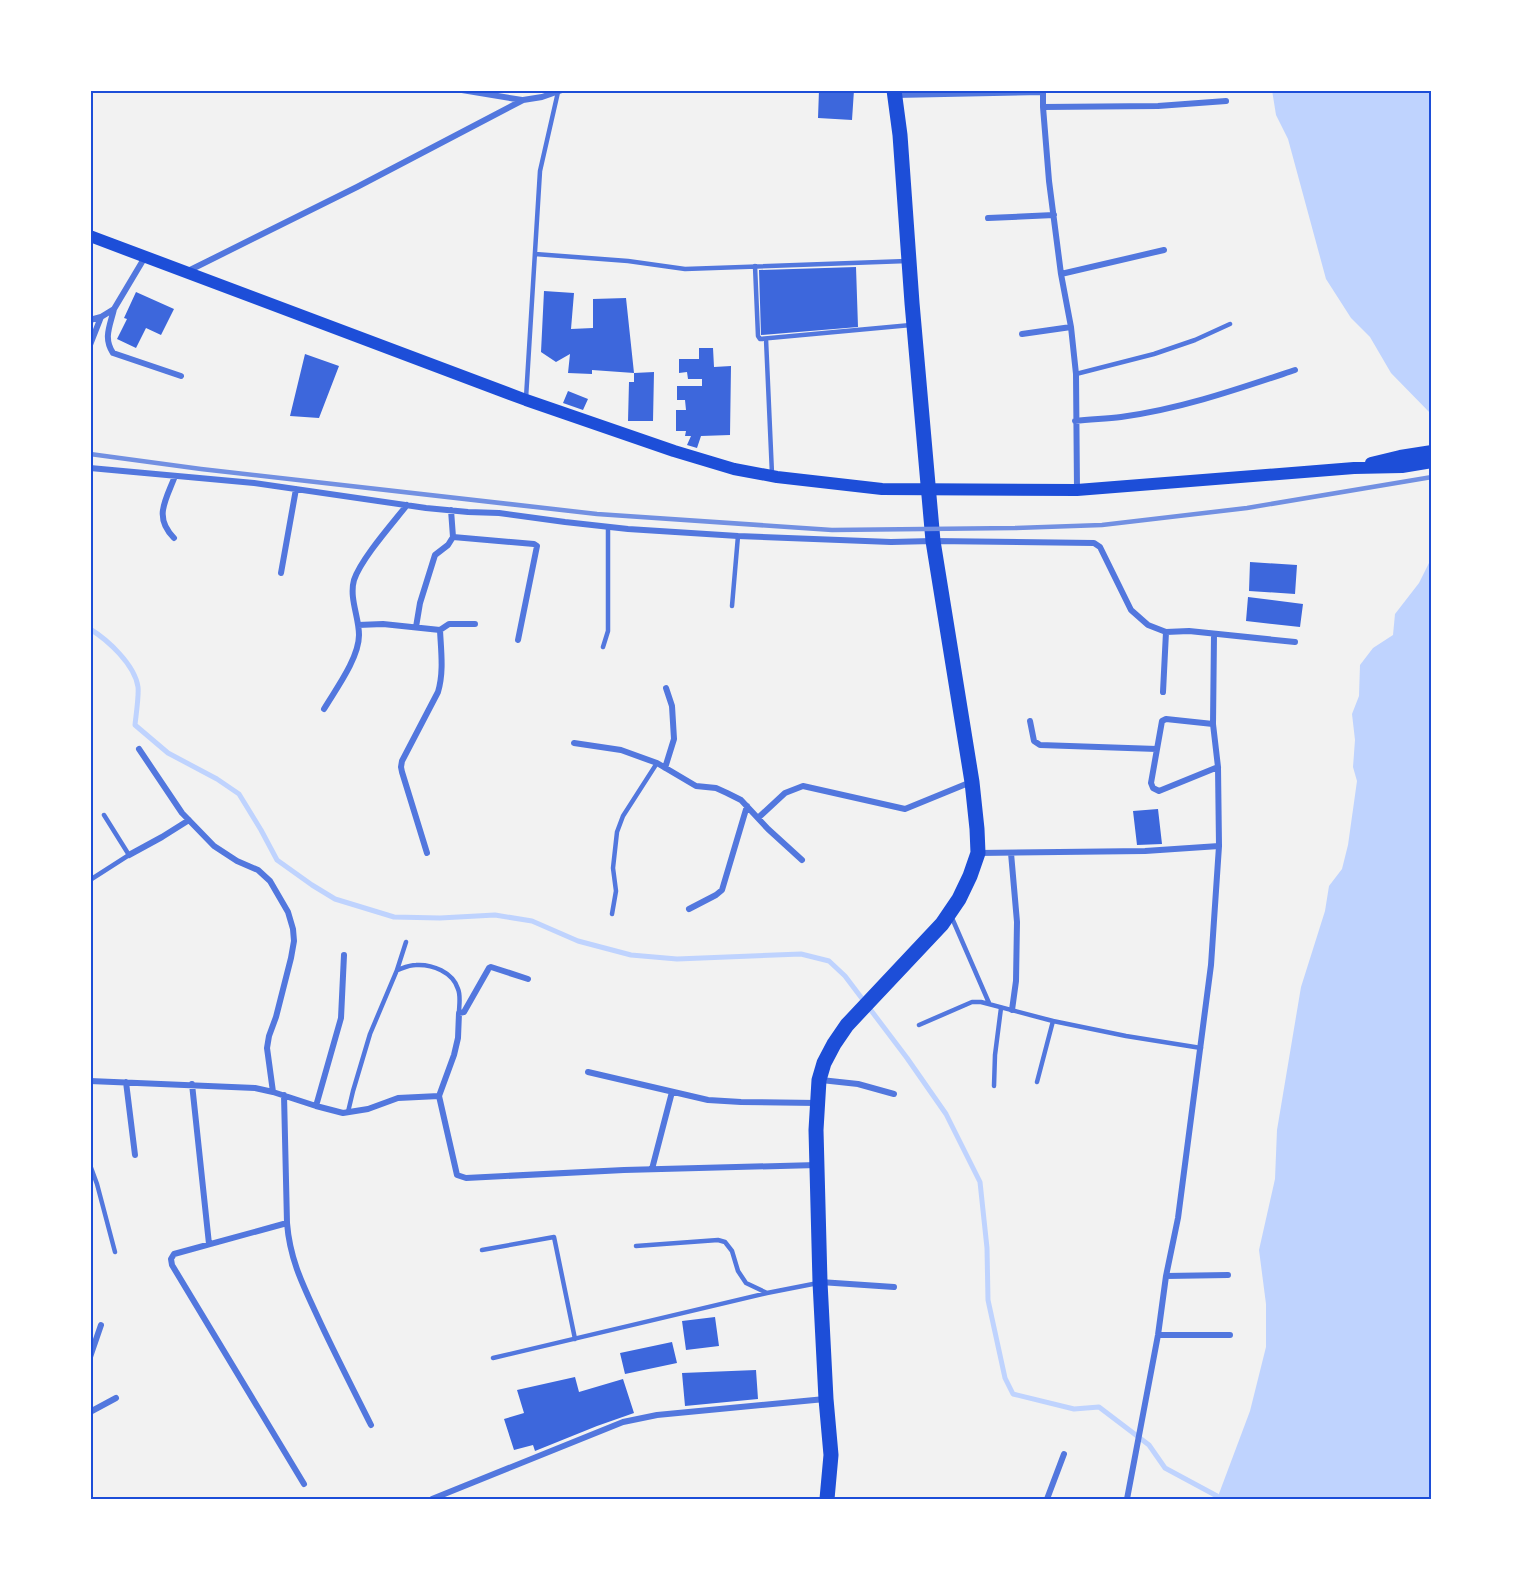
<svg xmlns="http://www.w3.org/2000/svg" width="1522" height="1589" font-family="Spectral,serif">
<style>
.water{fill:#bfd3fe}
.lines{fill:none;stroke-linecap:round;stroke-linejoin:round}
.stream{stroke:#bfd3fe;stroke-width:5}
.building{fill:#3d67dc}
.service{stroke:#5277de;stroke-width:4.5}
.minor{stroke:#5277de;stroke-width:6}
.secondary{stroke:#1d4ed8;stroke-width:12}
.primary{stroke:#1d4ed8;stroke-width:15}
.rail{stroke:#7290e2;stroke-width:4.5}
.neatline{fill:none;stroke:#1d4ed8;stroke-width:2}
</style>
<rect width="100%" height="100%" fill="#f2f2f2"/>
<path class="water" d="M1272 90H1432V415L1391 373 1370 337 1351 318 1326 279 1288 139 1276 115Z
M1432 557V1499H1217L1250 1411 1266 1347V1304L1259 1250 1275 1179 1277 1130 1301 987 1325 911 1329 886 1342 869 1348 845 1357 781 1353 767 1355 740 1352 714 1359 696 1360 665 1373 648 1393 635 1395 614 1419 583Z"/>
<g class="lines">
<path class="stream" d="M90 629C108 640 135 665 138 687 139 696 136 715 135 725L168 753 217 779 239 794 261 830 277 860 312 885 335 899 394 917 440 918 495 915 532 921 578 941 631 955 677 959 801 954 829 961 845 976 907 1058 946 1114 980 1182 987 1248 988 1300 1005 1378 1013 1394 1074 1409 1099 1407 1149 1445 1165 1468 1217 1496"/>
</g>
<path class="building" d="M819 90H854L852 120 818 118Z
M856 267 858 327 761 335 759 270Z
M544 291 574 293 571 329 593 328V299L626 298 634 373 592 370V374L568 373 570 354 556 362 541 352Z
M136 292 174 309 161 335 146 328 136 348 117 339 127 319 124 318Z
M699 348H713L714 367 731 366 730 435 701 436 697 448 687 445 691 436H685L686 431H676V410H686L685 400H677V386H702V379H688L687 372 679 373V359H699Z
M305 354 339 366 319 418 290 416Z
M654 372 653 421H628L629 382H634V373Z
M568 391 588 399 583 410 563 403Z
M1250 562 1297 565 1295 594 1249 591Z
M1248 597 1303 604 1300 627 1246 621Z
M1158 809 1162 844 1137 845 1133 811Z
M715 1317 719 1346 686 1350 682 1321Z
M672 1342 677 1363 625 1374 620 1353Z
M756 1370 758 1399 685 1406 682 1373Z
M575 1377 579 1392 623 1379 634 1413 597 1426 535 1451 533 1445 514 1450 504 1419 524 1413 517 1390Z"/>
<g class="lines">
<path class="service" d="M535 254 628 261 685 269 907 261
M755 266 758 336 760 339 911 325
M766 339 772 474
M1076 374 1154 354 1195 340 1230 324
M526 398 540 171 558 92
M732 606 738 536
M603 647 608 631V527
M90 880 129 855 104 815
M612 914 616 891 613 868 617 832 623 816 657 763
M952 918 989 1003
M397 970C403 968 409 965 416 965 432 964 453 972 458 989 461 996 459 1005 459 1013
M919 1025 972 1002H981L1053 1021 1126 1036 1201 1048
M1037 1082 1053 1021
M994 1086 995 1055 1001 1008
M348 1112 353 1091 370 1034 397 970 406 942
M90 1165 97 1184 115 1252
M636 1246 718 1240 725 1242 732 1251 738 1271 746 1283 767 1293 818 1283
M482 1250 554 1237 575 1339
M493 1358 767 1293"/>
<path class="minor" d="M462 90 522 100
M1043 90V107L1049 181 1061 274 1071 327 1076 374 1077 490
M895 95 1043 92
M1043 107 1158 106 1226 101
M988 218 1054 215
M188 271 357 187 523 100 542 97 562 90
M1061 274 1164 250
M114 309C110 326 103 338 113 353L181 376
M90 320 101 317 114 309 145 257
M1022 334 1071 327
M90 345 101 317
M1075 421C1091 419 1106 419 1121 417 1181 409 1238 389 1295 370
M90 468 254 483 426 508 468 512 499 513 565 522 628 529 738 536 891 542 933 541 1094 543 1100 547 1131 610 1148 625 1166 632 1189 631 1295 642
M453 537 534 544 537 546 518 640
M174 538C153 517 166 500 175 476
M281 573 296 489
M358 625 383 624 440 630
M416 627 420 603 435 555 448 545 453 537 451 510
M1163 692 1166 632
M324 709C336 689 359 658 359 635 359 617 349 598 354 580 361 559 392 524 407 505
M1030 721 1034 741 1040 745 1157 749
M1213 724 1166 719 1162 721 1151 783 1153 788 1159 791 1218 767
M574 743 621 750 657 763 696 786 716 788 727 793 741 800 768 829 802 860
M139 749 182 813 214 846 237 861 258 870 270 881 288 912 293 929 294 941 291 958 276 1017 269 1036 267 1048 273 1092
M665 768 674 739 672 706 666 688
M758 818 785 793 803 786 905 809 971 782
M427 853 402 772 401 767 402 761 438 692C444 672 441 651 440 630L449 624H475
M978 853 1145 851 1219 846
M1011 853 1017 922 1016 981 1012 1010
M129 855 162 837 189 820
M689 909 716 895 722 890 747 806
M528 979 491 967 489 968 464 1012 459 1013 458 1038 454 1055 439 1096 457 1175 466 1178 624 1170 817 1165
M588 1072 708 1100 741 1102 817 1103
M821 1080 858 1084 894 1094
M90 1081 255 1088 273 1092 316 1106 343 1113 368 1109 398 1098 439 1096
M126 1082 135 1155
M192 1084 209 1244
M284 1095 287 1223C290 1262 305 1289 321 1324 337 1358 354 1391 371 1425
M316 1106 341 1018 344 955
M652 1169 672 1092
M287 1223 174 1254 171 1259 172 1265 304 1484
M1166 1276 1228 1275
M820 1282 894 1287
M1158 1335H1230
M90 1357 101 1325
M90 1412 116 1398
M432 1499 623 1422 657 1415 825 1399
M1047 1499 1064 1454
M1127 1499 1158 1335 1166 1276 1178 1218 1211 965 1219 846 1218 767 1213 724 1214 635"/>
<path class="secondary" d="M90 236 526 400 674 451 734 469 777 477 882 489 1077 490 1354 468 1402 467 1432 462
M1371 463 1400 456 1432 451"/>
<path class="primary" d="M827 1499 831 1455 826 1399 820 1282 816 1130 819 1080 824 1063 834 1044 847 1025 942 924 959 899 970 876 978 853 977 829 972 782 933 541 912 303 900 135 894 90"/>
<path class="rail" d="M90 454 201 469 597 514 832 530 1015 528 1102 525 1247 508 1432 477"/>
</g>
<rect width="1522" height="1589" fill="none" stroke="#ffffff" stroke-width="183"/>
<rect x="92" y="92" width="1338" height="1406" class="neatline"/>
</svg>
